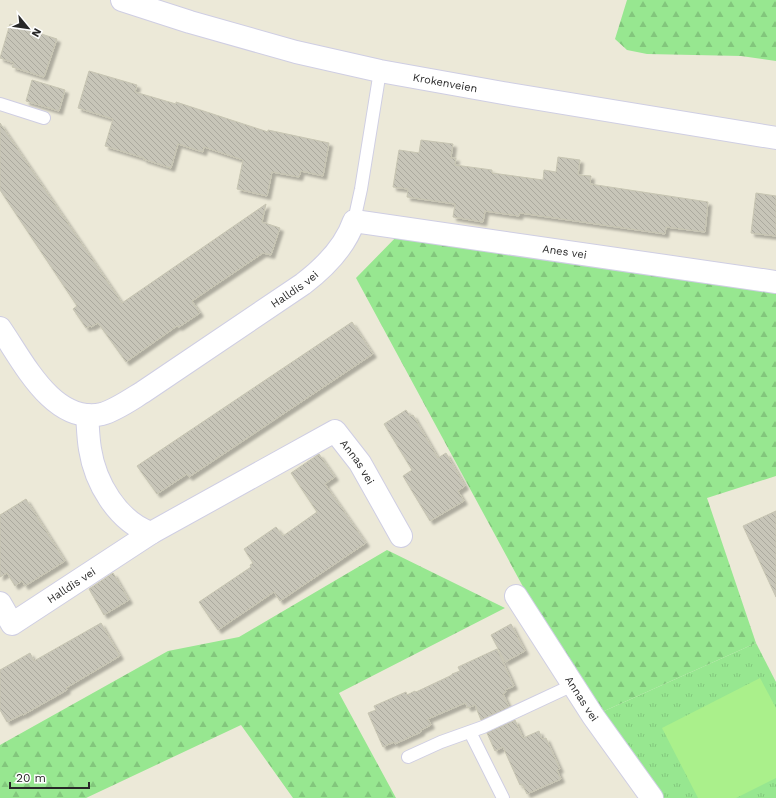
<svg xmlns="http://www.w3.org/2000/svg" width="776" height="798" font-family="'Work Sans',sans-serif">
<style>
.grass{fill:url(#grass-tufts)}
.forest{fill:url(#forest-firs)}
.pitch{fill:#aaf08b}
.building{fill:url(#building-back-hatch);stroke:#c7c5b2;filter:url(#shadow)}
.lines{fill:none;stroke-linecap:round;stroke-linejoin:round}
.service-casing{stroke:#cfcee3;stroke-width:14}
.minor-casing{stroke:#cfcee3;stroke-width:24}
.tertiary-casing{stroke:#cfcee3;stroke-width:24}
.service{stroke:#fff;stroke-width:12}
.minor{stroke:#fff;stroke-width:22}
.tertiary{stroke:#fff;stroke-width:22}
.labels{text-anchor:middle;dominant-baseline:central;stroke-width:3;stroke-linejoin:round;paint-order:stroke}
.street-label{font-size:11px;fill:#282828;stroke:#fff}
</style>
<defs>
<pattern id="grass-tufts" width="24" height="20" patternUnits="userSpaceOnUse"><rect width="24" height="20" fill="#97e790"/><path d="M3 7l-1-3M5 7V3M7 7l1-3M15 17l-1-3M17 17v-4M19 17l1-3" fill="none" stroke="#82c67c"/></pattern>
<pattern id="forest-firs" width="22" height="20" patternUnits="userSpaceOnUse"><rect width="22" height="20" fill="#97e790"/><path d="M5 1l3.5 6h-7zM16 11l3.5 6h-7z" fill="#82c67c"/></pattern>
<pattern id="building-back-hatch" width="6" height="6" patternUnits="userSpaceOnUse"><rect width="6" height="6" fill="#c7c5b8"/><path d="M-1 5l2 2M0 0l6 6M5-1l2 2" fill="none" stroke="#aba99e"/></pattern>
<filter id="shadow"><feDropShadow dx="3.5" dy="3.5" stdDeviation="1" flood-color="#0004"/></filter>
</defs>
<rect width="100%" height="100%" fill="#ece9d8"/>
<path class="grass" d="M756 643 776 682V798H652L593 716Z"/>
<path class="forest" d="M627 0H776V61L741 56 647 54 627 50 615 39Z
M404 229 776 282V476L707 498 756 643 593 716 356 278Z
M387 550 505 608 339 693 396 798H293L241 725 86 798H0V745L168 651 239 637Z"/>
<path class="pitch" d="M760 678 776 708V778L736 798H698L662 728Z"/>
<path class="building" d="M10 24 57 39 44 77 12 67 14 63 0 58Z
M89 71 137 85 135 92 176 104V102L268 132V130L329 143 323 176 301 171 299 177 272 172 267 196 237 189 243 160 204 147 203 152 178 144 171 168 143 159 144 158 105 146 113 119 78 108Z
M32 80 65 90 59 111 26 101Z
M0 123 122 303 266 204 262 222 280 228 271 255 263 253 192 301 200 313 179 327 177 326 126 362 98 323 91 327 90 326 86 328 73 309 77 306 0 190Z
M421 140 453 144 451 158H456L455 165 492 170V173L543 180 544 170 556 172 558 157 580 160 578 175 591 176 590 184 708 202 705 232 666 227 665 234 520 213 519 216 485 211 483 222 453 217 455 204 407 197 408 189 393 187 399 150 419 153Z
M756 193 776 196V236L751 233Z
M352 322 373 354 189 477 187 474 157 494 137 466Z
M406 410 410 416 413 415 438 458 446 453 465 486 458 491 464 501 430 521 403 476 412 470 384 424Z
M319 454 335 477 325 484 366 543 280 601 274 592 218 630 199 602 251 567 250 565 253 563 244 549 276 527 283 536 317 512 291 473Z
M26 499 65 561 25 586 22 581 15 586 7 573 0 577V515Z
M776 511V597L743 526Z
M113 573 129 600 104 615 89 589Z
M101 623 120 656 66 688 67 690 23 715V714L7 722 0 710V670L30 653 34 661Z
M511 624 525 651 505 662 491 635Z
M497 649 514 686 505 690 506 692 503 694 509 707 481 720 475 705 468 708 465 703 428 719 431 725 421 730V732L395 744 394 742 383 747 368 713 376 710 374 706 406 692 407 695 415 691 416 692 452 675V674L460 671 458 667Z
M515 720 523 738 539 731 542 739 546 738 560 769 557 770 561 779 527 794 522 784 520 785 503 747 495 751 487 733Z"/>
<g class="lines">
<defs>
<path id="service" d="M0 104 44 118
M354 221 361 189 380 71
M470 732 503 798
M408 757 441 742 483 727 573 685"/>
<g id="minor">
<path id="s1" d="M0 328C23 361 53 425 102 414 116 410 130 400 143 392L303 284C324 268 345 247 354 221L776 282"/>
<path d="M87 415C88 426 88 437 90 449 95 482 117 521 151 533"/>
<path id="s2" d="M516 596 593 716 652 798"/>
<path id="s3" d="M0 603 12 624 151 533 335 431 360 463 401 536"/>
</g>
<g id="tertiary">
<path id="s4" d="M122 0 190 22 296 52 380 71 503 93 776 138"/>
</g>
</defs>
<use href="#service" class="service-casing"/>
<use href="#minor" class="minor-casing"/>
<use href="#tertiary" class="tertiary-casing"/>
<use href="#service" class="service"/>
<use href="#minor" class="minor"/>
<use href="#tertiary" class="tertiary"/>
</g>
<g class="labels">
<g class="street-label">
<text stroke="none"><textPath href="#s4" startOffset="334">Krokenveien</textPath></text>
<text stroke="none"><textPath href="#s1" startOffset="677">Anes vei</textPath></text>
<text stroke="none"><textPath href="#s1" startOffset="372">Halldis vei</textPath></text>
<text stroke="none"><textPath href="#s3" startOffset="439">Annas vei</textPath></text>
<text stroke="none"><textPath href="#s3" startOffset="95">Halldis vei</textPath></text>
<text stroke="none"><textPath href="#s2" startOffset="122">Annas vei</textPath></text>
</g>
</g>
<g transform="translate(28 28) rotate(119)" stroke="#ffffff" stroke-width="3" paint-order="stroke">
<path d="M0-3L7 15L0 10L-7 15Z" fill="#282828"/>
<text y="-6" font-size="11" font-weight="bold" text-anchor="middle" fill="#282828">N</text>
</g>
<path d="M10 782v6h79v-6" fill="none" stroke="#282828" stroke-width="2"/>
<text x="16" y="782" font-size="12" fill="#282828" stroke="#ffffff" stroke-width="3" paint-order="stroke">20 m</text>
</svg>
